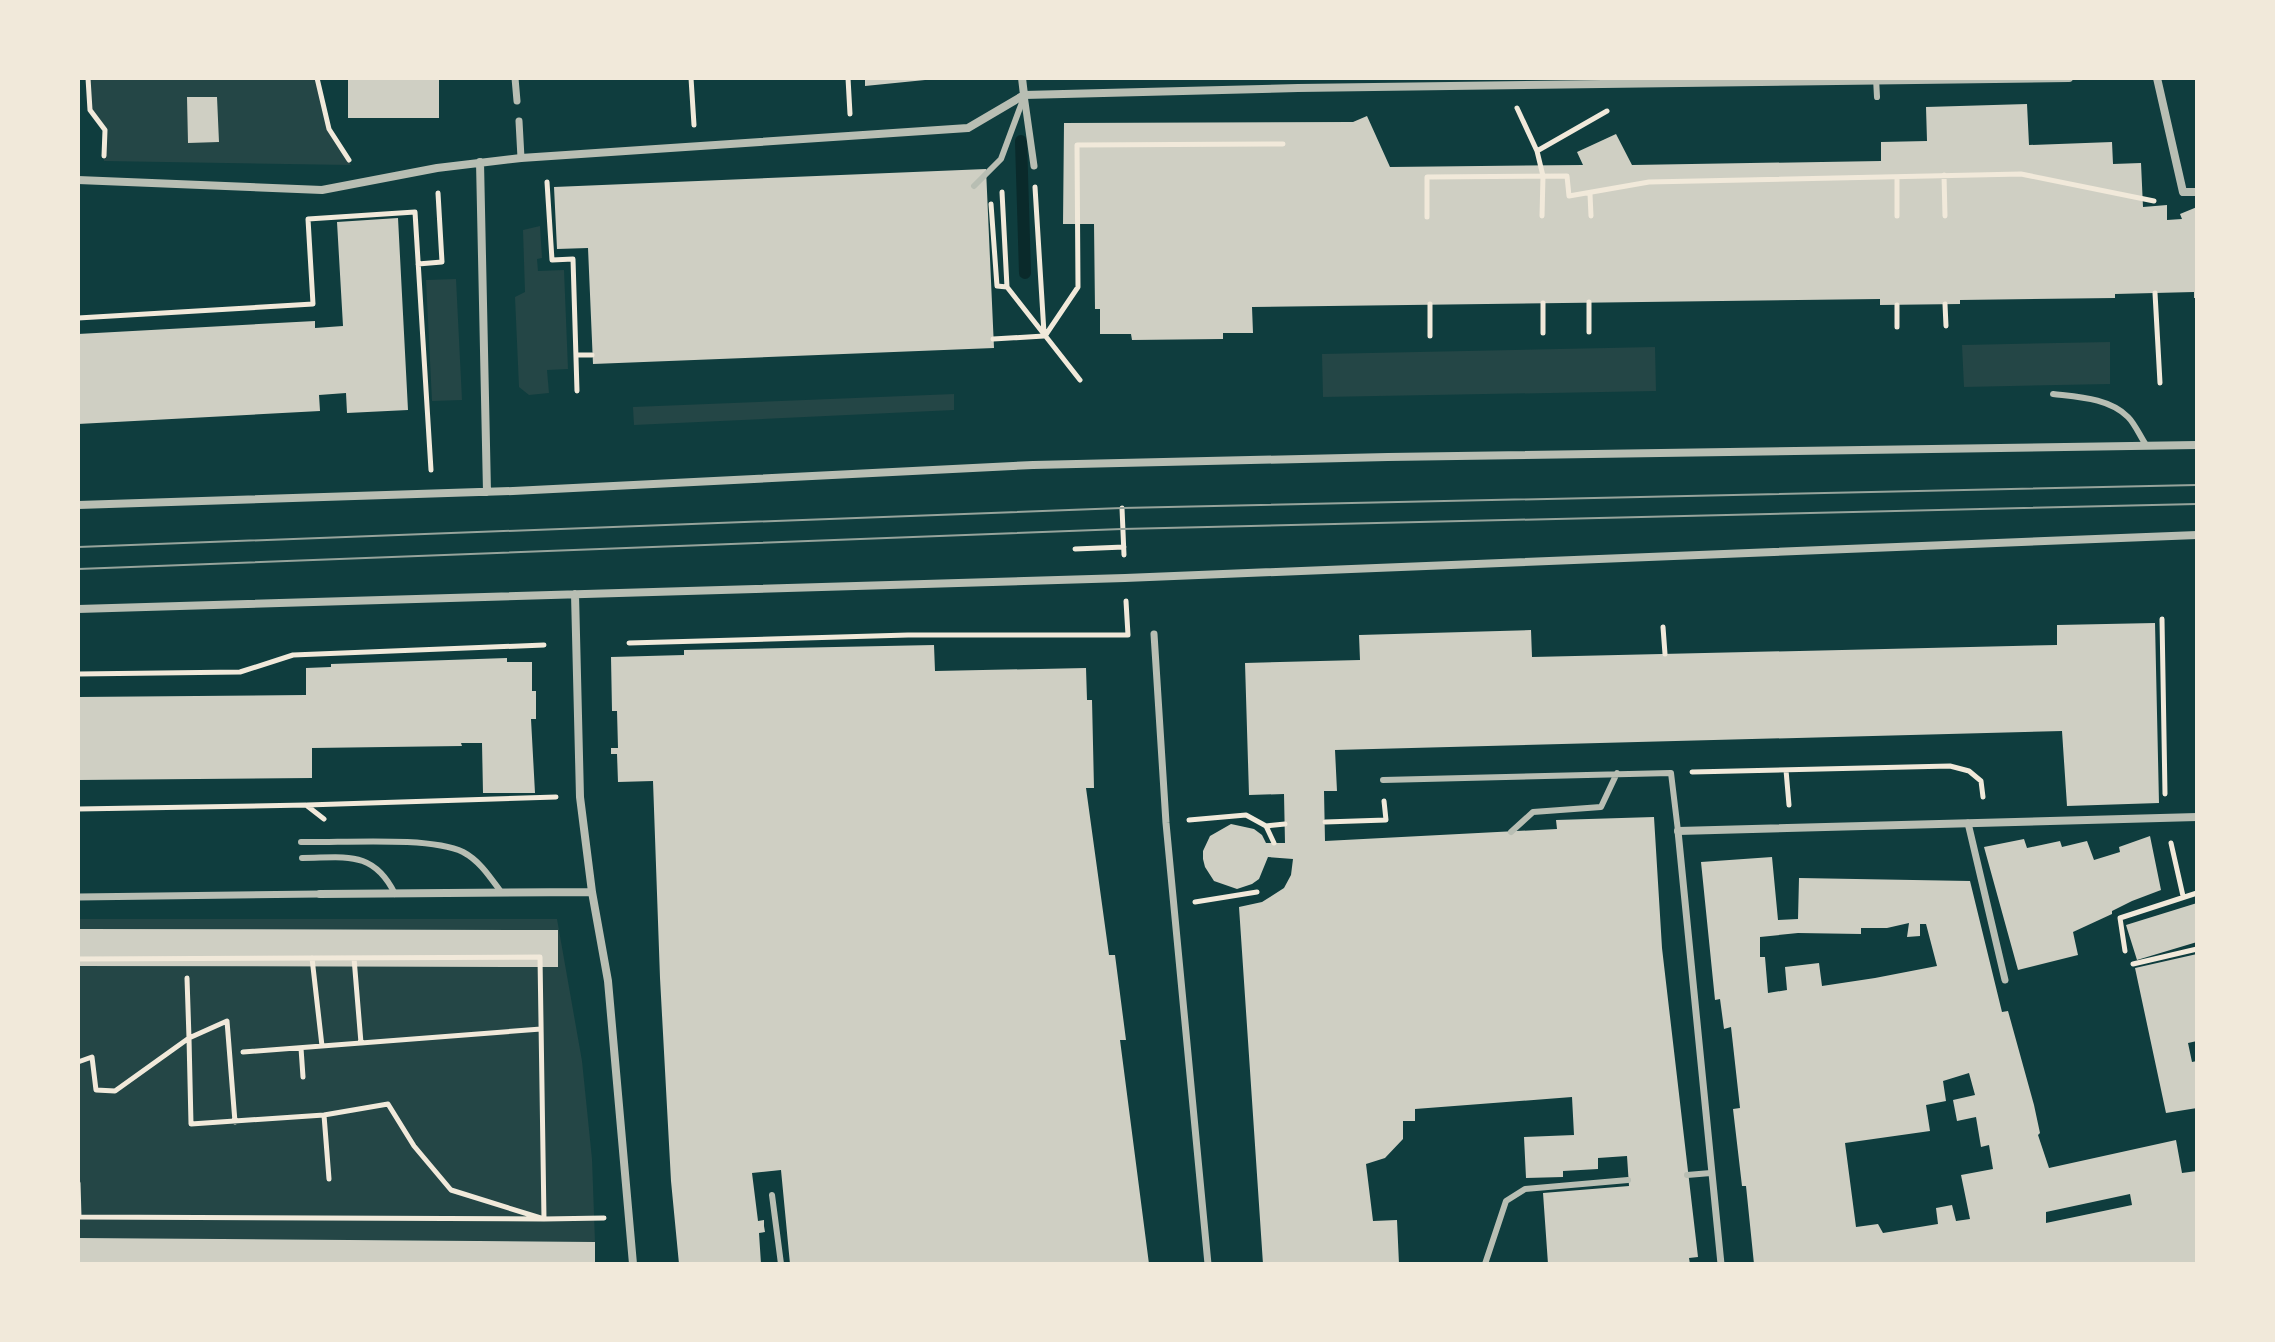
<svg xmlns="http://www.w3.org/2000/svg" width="2275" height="1342" font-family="Helvetica,sans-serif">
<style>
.green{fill:#244646}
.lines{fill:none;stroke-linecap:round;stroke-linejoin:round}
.stream{stroke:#0a2a2b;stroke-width:12}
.building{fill:#cfcfc3;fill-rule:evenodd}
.path{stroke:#f1e9da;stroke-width:5}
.service{stroke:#b8beb3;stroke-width:6}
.pedestrian{stroke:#b8beb3;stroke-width:7}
.minor{stroke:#b8beb3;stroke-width:8}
.tram{stroke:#97a49c;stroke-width:2}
</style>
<rect width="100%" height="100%" fill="#0f3d3e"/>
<path class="green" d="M88 78H317L329 129 351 165 104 161 105 130 90 110Z
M540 226 542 258 537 259 538 271 564 270 568 369 547 370 549 393 529 395 519 387 515 297 525 292 523 230Z
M456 279 462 400 432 401 426 280Z
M2110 342V384L1964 387 1962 345Z
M1655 347 1656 391 1323 397 1322 354Z
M954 394V410L634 425 633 407Z
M78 919H557L582 1061 592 1159 595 1242 78 1238Z"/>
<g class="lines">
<path class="stream" d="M1021 141 1025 273"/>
</g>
<path class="building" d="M348 78H439V118H348Z
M865 78H925V80L865 86Z
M187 97H217L219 142 188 143Z
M2027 104 2029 145 2112 142 2113 164 2141 163 2143 207 2167 205V220L2182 219 2180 214 2197 207V298H2194V292L2115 294V298L1960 300V304L1880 305V299L1252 307 1253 333H1223V339L1132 340 1131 334H1100V309H1095L1094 224H1063L1064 123 1353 122 1367 116 1390 167 1583 165 1577 152 1616 134 1632 165 1881 161V142L1927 141 1926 107Z
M986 169 994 348 593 364 588 248 557 249 554 187Z
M398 218 408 410 347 413 346 393 319 395 320 411 78 424V334L315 321V328L343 326 337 222Z
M2155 623 2159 803 2067 806 2062 731 1335 750 1337 791H1324L1325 841 1557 829 1556 820 1654 817 1662 948 1698 1257 1689 1258 1690 1264H1548L1543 1193 1629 1186 1627 1156 1598 1158V1169L1563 1171V1177L1526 1178 1524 1137 1574 1135 1572 1097 1415 1109V1121H1403V1139L1385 1158 1366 1164 1373 1221 1397 1220 1399 1264H1263L1239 907 1262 902 1284 888 1291 875 1293 859 1268 857 1259 879 1252 884 1237 889 1214 881 1205 867 1203 859V851L1210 836 1231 824 1254 829 1262 835 1266 843H1285L1284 794 1249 795 1245 663 1360 660 1359 635 1531 630 1532 657 2057 645V625Z
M934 645 935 671 1086 668 1087 700H1092L1094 788H1086L1109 955H1115L1126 1040H1120L1149 1264H790L781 1170 752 1173 758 1221 764 1220V1226L765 1232 759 1233 761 1264H679L671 1181 660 978 653 781 618 782 617 754H611V748H618L617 711H612L611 657 684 655V650Z
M507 658V662H532V691H536V719H531L535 793H483L482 743H461L462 746 312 748V778L78 780V697L306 695V668L331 667V664Z
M2150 836 2161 890 2132 901 2112 911V914L2073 932 2078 955 2018 970 1984 847 2024 839 2027 848 2060 841 2062 847 2087 841 2094 860 2120 852 2119 847Z
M1772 857 1778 920 1798 919 1799 878 1970 881 2002 1012 2008 1011 2034 1105 2040 1133 2038 1135 2049 1168 2176 1140 2182 1173 2197 1171V1264H1754L1746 1186H1742L1733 1109 1740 1108 1731 1027 1724 1029 1720 999 1715 1000 1701 862ZM1909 923 1907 937 1920 936V924H1926L1937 966 1875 978 1822 986 1819 963 1785 967 1787 990 1768 993 1765 957H1760V937L1798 933 1861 934V928H1887ZM1969 1073 1975 1095 1953 1100 1957 1121 1976 1117 1981 1147 1989 1145 1993 1169 1961 1175 1970 1219 1956 1221 1952 1205 1936 1208 1938 1224 1883 1233 1878 1224 1856 1227 1845 1143 1930 1131 1926 1105 1946 1101 1943 1081ZM2130 1194 2132 1205 2046 1223V1212Z
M2197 903V942L2137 960 2126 925Z
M78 929 558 930V967L78 966Z
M2197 954V1041L2188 1043 2192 1062 2197 1061V1108L2166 1113 2135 968Z
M79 1238 595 1242V1264H79Z"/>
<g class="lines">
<path class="path" d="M88 78 90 110 105 130 104 156
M317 78 329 129 349 160
M691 78 694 125
M848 78 850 114
M1517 108 1537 151
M1944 175 1945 216
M1897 177V216
M547 182 552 260 573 259 577 391
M1035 187 1044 333
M1002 192 1007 287
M1590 194 1591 216
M991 204 997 286 1007 287 1080 380
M1542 216 1543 176 1537 151 1607 111
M1427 217V177L1567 176 1569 196 1649 182 2021 174 2154 201
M418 264 442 262 438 193
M2155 293 2160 383
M1589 302V332
M1430 304V336
M1945 304 1946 326
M1897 305V327
M78 318 313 304 308 219 415 212 431 470
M1543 333V303
M1045 336 1078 287 1077 145 1283 144
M993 339 1044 336
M576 355H592
M1122 508 1124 555
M1075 549 1124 547
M2162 619 2165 794
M1663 627 1665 654
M629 643 908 635H1128L1126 601
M78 674 240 672 293 655 544 645
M1786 770 1789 805
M1692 772 1950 766 1969 771 1981 781 1983 797
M307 805 556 797
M78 809 306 805 324 819
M1189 820 1246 815 1266 826 1285 824
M1325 822 1386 820 1384 801
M1266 826 1274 843
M2171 843 2183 896
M1195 902 1257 892
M2125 951 2120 918 2197 893
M312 958 322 1046
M354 958 361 1043
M78 959 540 957 544 1219 79 1217 78 1183
M2133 964 2197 949
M187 978 189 1038 227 1021 235 1122
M301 1048 303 1077
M243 1052 541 1029
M78 1062 92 1057 96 1090 115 1091 189 1038 191 1124 324 1115 388 1104 414 1146 451 1190 544 1219 604 1218
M324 1115 329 1179"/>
<path class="service" d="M1876 78 1877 97
M974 186 1001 159 1024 97
M2053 394C2078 397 2109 398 2128 417 2135 424 2140 436 2146 445
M1383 780 1671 773 1678 831
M1511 832 1533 812 1601 807 1617 773
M301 842C341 843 430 836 463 852 480 861 490 877 501 892
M302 858C344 858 373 849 395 894
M1687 1175 1711 1173
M772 1195 781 1264
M1485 1264 1506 1201 1525 1189 1628 1180"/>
<path class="pedestrian" d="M515 78 517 101
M1024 95 1034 166
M519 121 521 158
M1154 634 1166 823 1208 1264
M1968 823 2005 980
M1678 831 1721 1264
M78 897 320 894"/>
<path class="minor" d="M1022 78 1024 95
M2157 78 2183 192H2197
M480 162 487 492
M78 180 322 190 437 168 521 158 968 128 1024 95 1298 88 2069 78
M78 505 513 491 1033 465 1388 457 2197 445
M575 594 580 797 592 892 608 981 633 1264
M78 609 1125 578 2197 535
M1678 831 2197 817
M320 894 592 892"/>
<path class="tram" d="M78 547 1122 508 2197 485
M78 569 1122 529 2197 504"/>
</g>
<rect width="2275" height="1342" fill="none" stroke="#f1e9da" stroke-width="160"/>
</svg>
